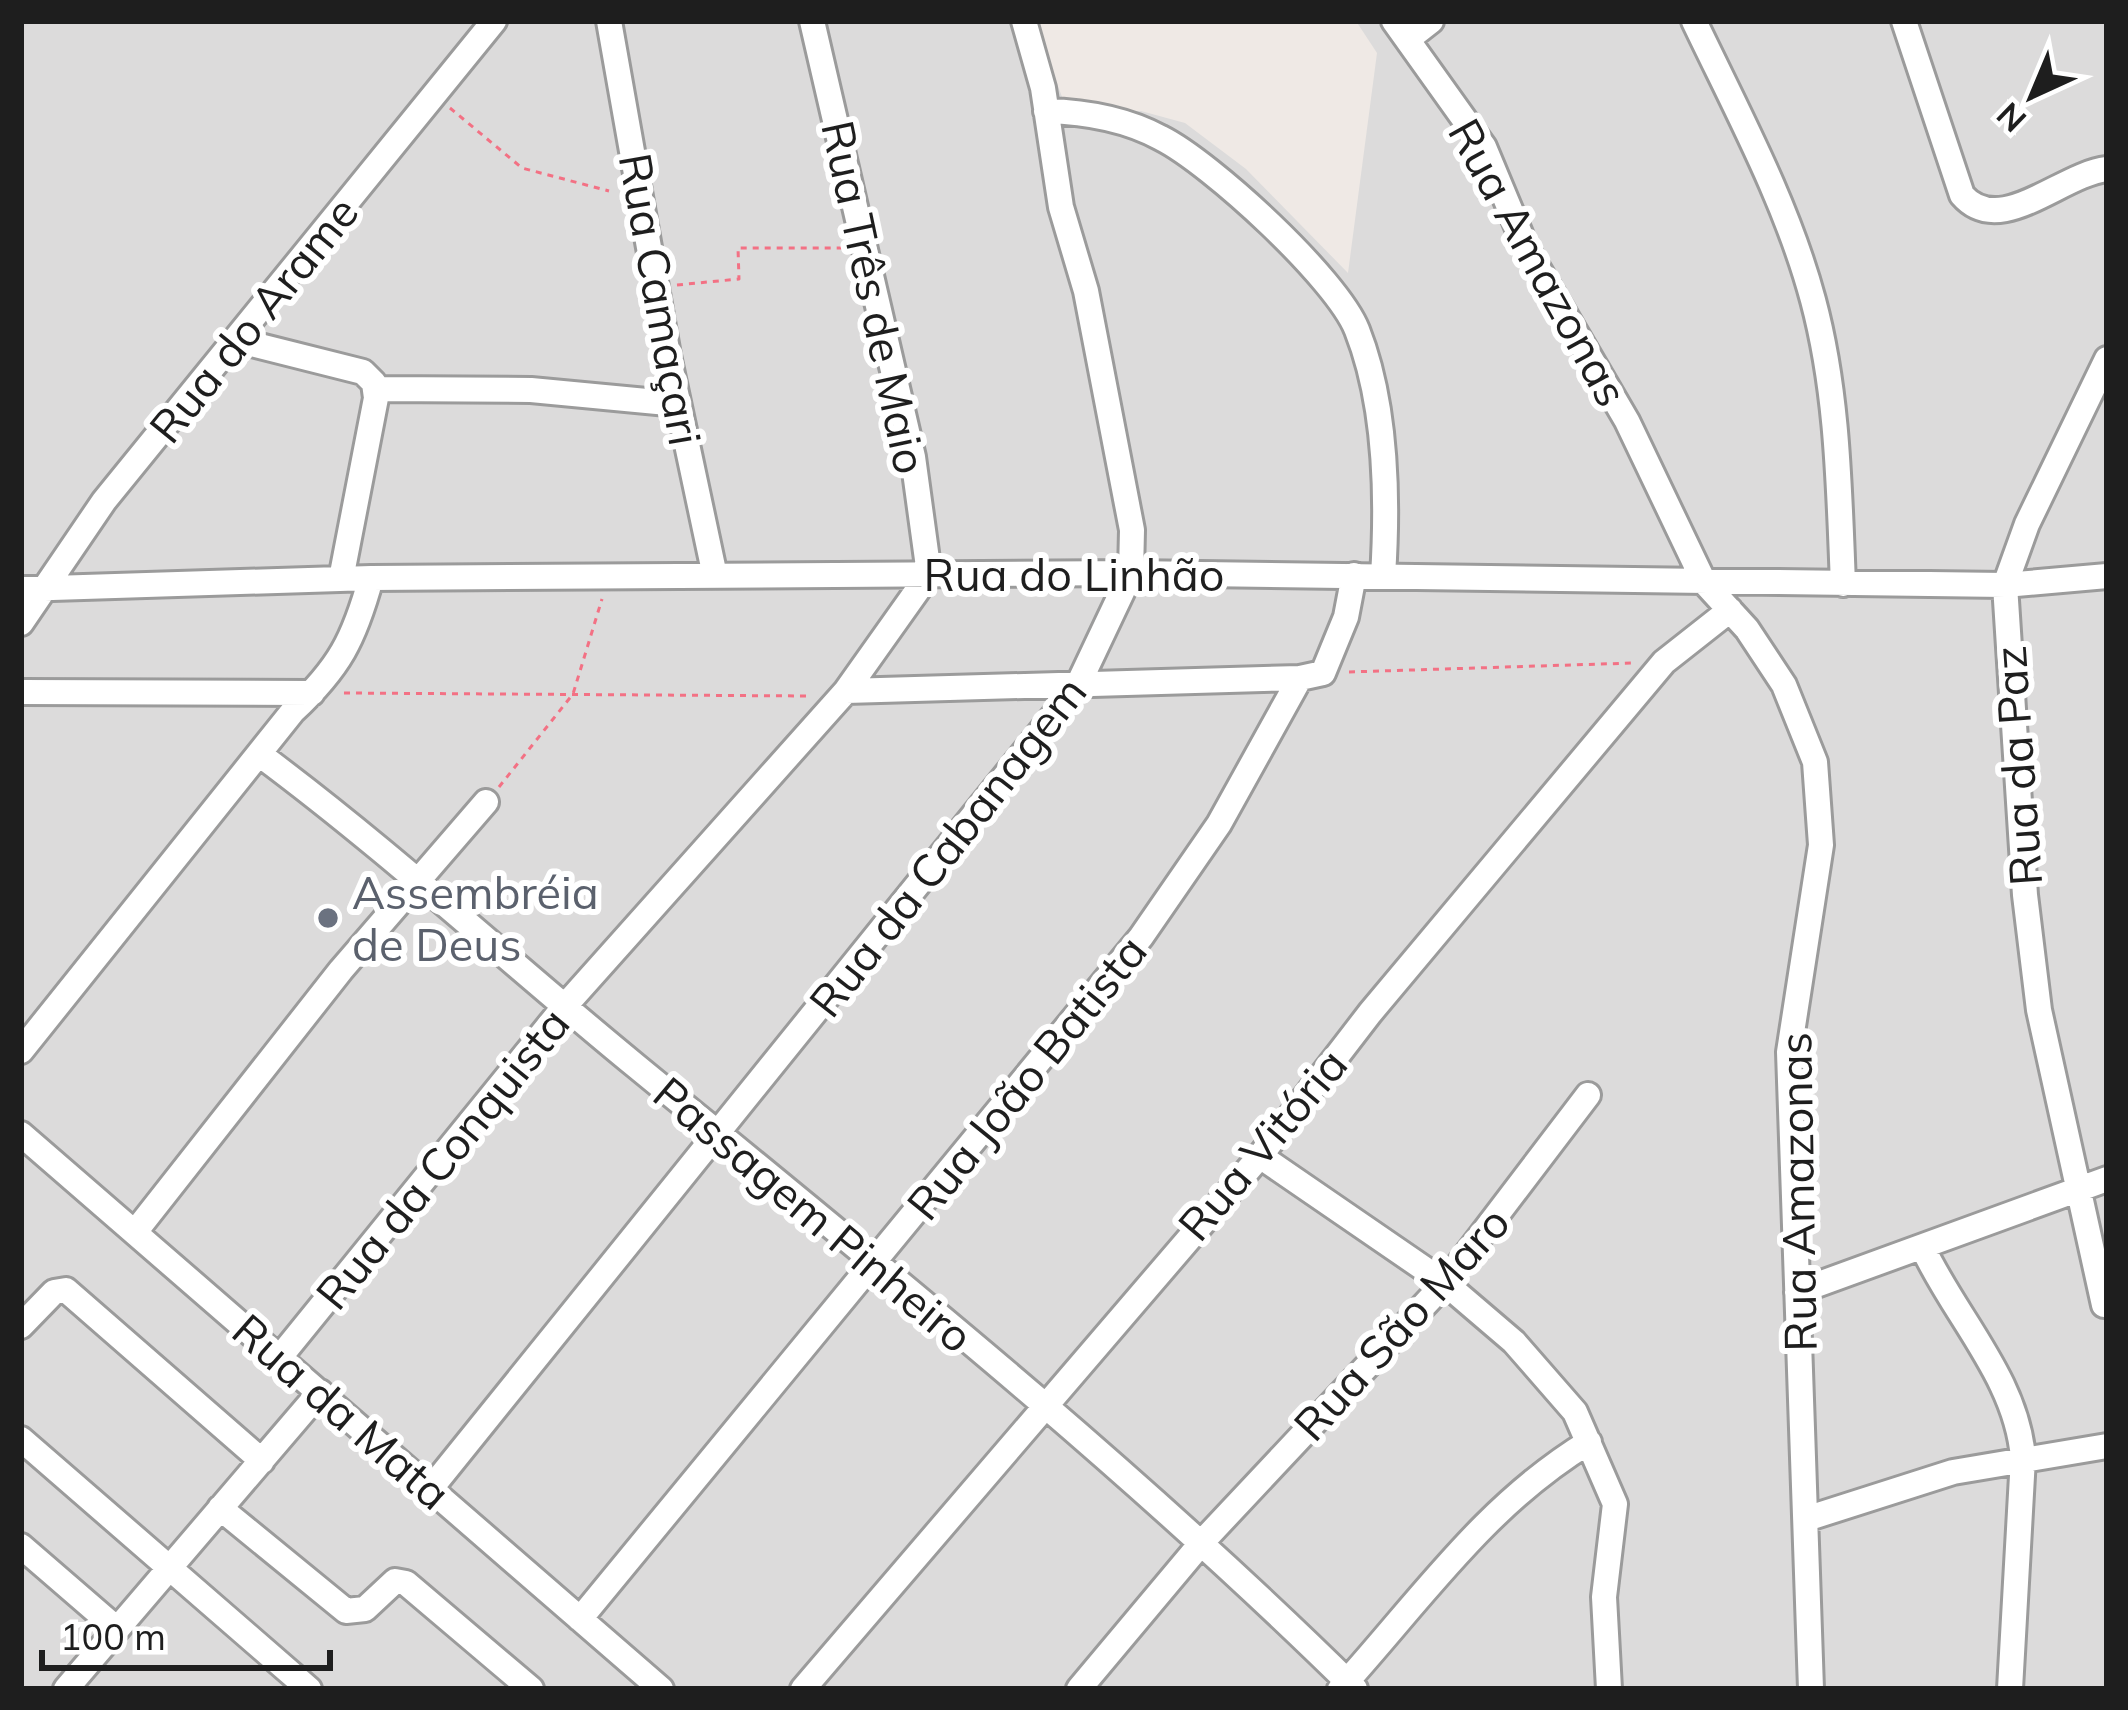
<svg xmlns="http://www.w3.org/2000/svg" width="2128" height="1710" font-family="Mulish,sans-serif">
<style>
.residential{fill:#dcdbdb}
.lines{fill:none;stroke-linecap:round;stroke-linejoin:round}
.minor-casing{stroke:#9b9b9b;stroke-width:30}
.path{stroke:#f37184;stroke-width:3;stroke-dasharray:6 6;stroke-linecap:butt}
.minor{stroke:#fff;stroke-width:24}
.worship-dot{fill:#6b7280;stroke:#fff;stroke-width:4.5}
.labels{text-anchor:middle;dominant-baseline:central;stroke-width:12;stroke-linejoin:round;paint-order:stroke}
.street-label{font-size:45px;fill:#1e1e1e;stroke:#fff}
.worship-label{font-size:45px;fill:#5b616d;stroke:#fff;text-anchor:start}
</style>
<rect width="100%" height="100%" fill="#efe9e5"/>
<path class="residential" d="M21 21H1033L1069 115 1141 111 1185 123 1246 169 1348 273 1377 53 1356 21H2107V1689H21Z"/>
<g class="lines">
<defs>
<path id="minor" d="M609 21 668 355 715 576
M1394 21 1484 147 1526 248 1627 421 1704 582 1747 629 1784 685 1815 762 1821 845 1789 1052 1811 1689
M1694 21C1737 111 1787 203 1813 300 1838 393 1839 489 1843 584
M1904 21 1962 195C2000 239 2061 174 2107 169
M1408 39 1431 21
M1046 111C1085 112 1126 119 1161 138 1211 163 1337 279 1357 330 1386 403 1388 498 1383 576
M236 340 363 372 374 383 376 398 341 579
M377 389 531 390 678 404
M21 589 371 578 1131 573 2005 585 2107 576
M21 623 104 501 494 21
M846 691 1300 678 1323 673 1346 617 1354 575
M21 692 312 693
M259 754C391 852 510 963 636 1066 881 1267 1129 1466 1355 1689
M21 1051 293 711C339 668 354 640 371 578
M21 1134 661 1689
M1260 1156 1445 1283 1514 1342 1575 1412 1615 1504 1604 1597 1609 1689
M135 1232 341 970 486 802
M1923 1248C1955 1317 2017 1379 2023 1458L2010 1689
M1797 1292 2107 1179
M2104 1305 2039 1010 2025 895 2005 585 2027 524 2107 359
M21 1326 54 1292 66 1290 262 1461
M280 1357 564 1007 846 691 929 574 913 457 812 21
M21 1439 309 1689
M432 1487 1077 687 1131 573 1132 530 1086 291 1061 207 1043 88 1024 21
M220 1508 346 1611 365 1609 395 1581 406 1583 531 1689
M1809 1518 1953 1472 2107 1446
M21 1546 117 1629
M580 1619 1141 937 1219 824 1300 678
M66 1689 320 1392
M803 1689 1260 1156 1370 1013 1664 662 1730 610
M1079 1689 1203 1541 1445 1283 1588 1095
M1340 1689C1420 1601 1485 1505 1589 1442"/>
</defs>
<use href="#minor" class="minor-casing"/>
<path class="path" d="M450 108 522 168 609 191
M677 285 739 279 738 248H845
M1349 672 1633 663
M344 693 808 696
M499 787 573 694 602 599"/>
<use href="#minor" class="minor"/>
</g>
<circle class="worship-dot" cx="328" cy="918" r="12"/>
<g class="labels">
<g class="street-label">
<text transform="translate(1539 262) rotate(61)">Rua Amazonas</text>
<text transform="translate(875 297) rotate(78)">Rua Três de Maio</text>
<text transform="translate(661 299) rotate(80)">Rua Camaçari</text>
<text transform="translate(253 319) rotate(-51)">Rua do Arame</text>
<text x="1074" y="574">Rua do Linhão</text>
<text transform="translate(2017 766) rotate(-94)">Rua da Paz</text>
<text transform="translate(947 846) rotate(-52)">Rua da Cabanagem</text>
<text transform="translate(1026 1077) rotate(-51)">Rua João Batista</text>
<text transform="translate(1262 1144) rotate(-50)">Rua Vitória</text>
<text transform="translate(442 1158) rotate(-51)">Rua da Conquista</text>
<text transform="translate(1797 1192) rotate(-91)">Rua Amazonas</text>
<text transform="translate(814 1214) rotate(40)">Passagem Pinheiro</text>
<text transform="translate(1401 1323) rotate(-48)">Rua São Maro</text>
<text transform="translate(342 1411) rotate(41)">Rua da Mata</text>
</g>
<g class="worship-label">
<text x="352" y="892">Assembréia<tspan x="352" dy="52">de Deus</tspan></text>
</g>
</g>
<rect width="2128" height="1710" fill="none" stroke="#1e1e1e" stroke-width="48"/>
<g transform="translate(2032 96) rotate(224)" stroke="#ffffff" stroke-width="9" paint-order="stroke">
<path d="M0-9L21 45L0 30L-21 45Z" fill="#1e1e1e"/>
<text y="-18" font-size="33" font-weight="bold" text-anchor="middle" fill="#1e1e1e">N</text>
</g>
<path d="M42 1650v18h288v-18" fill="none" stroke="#1e1e1e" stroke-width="6"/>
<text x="60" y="1650" font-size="36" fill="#1e1e1e" stroke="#ffffff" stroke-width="9" paint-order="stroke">100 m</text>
</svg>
